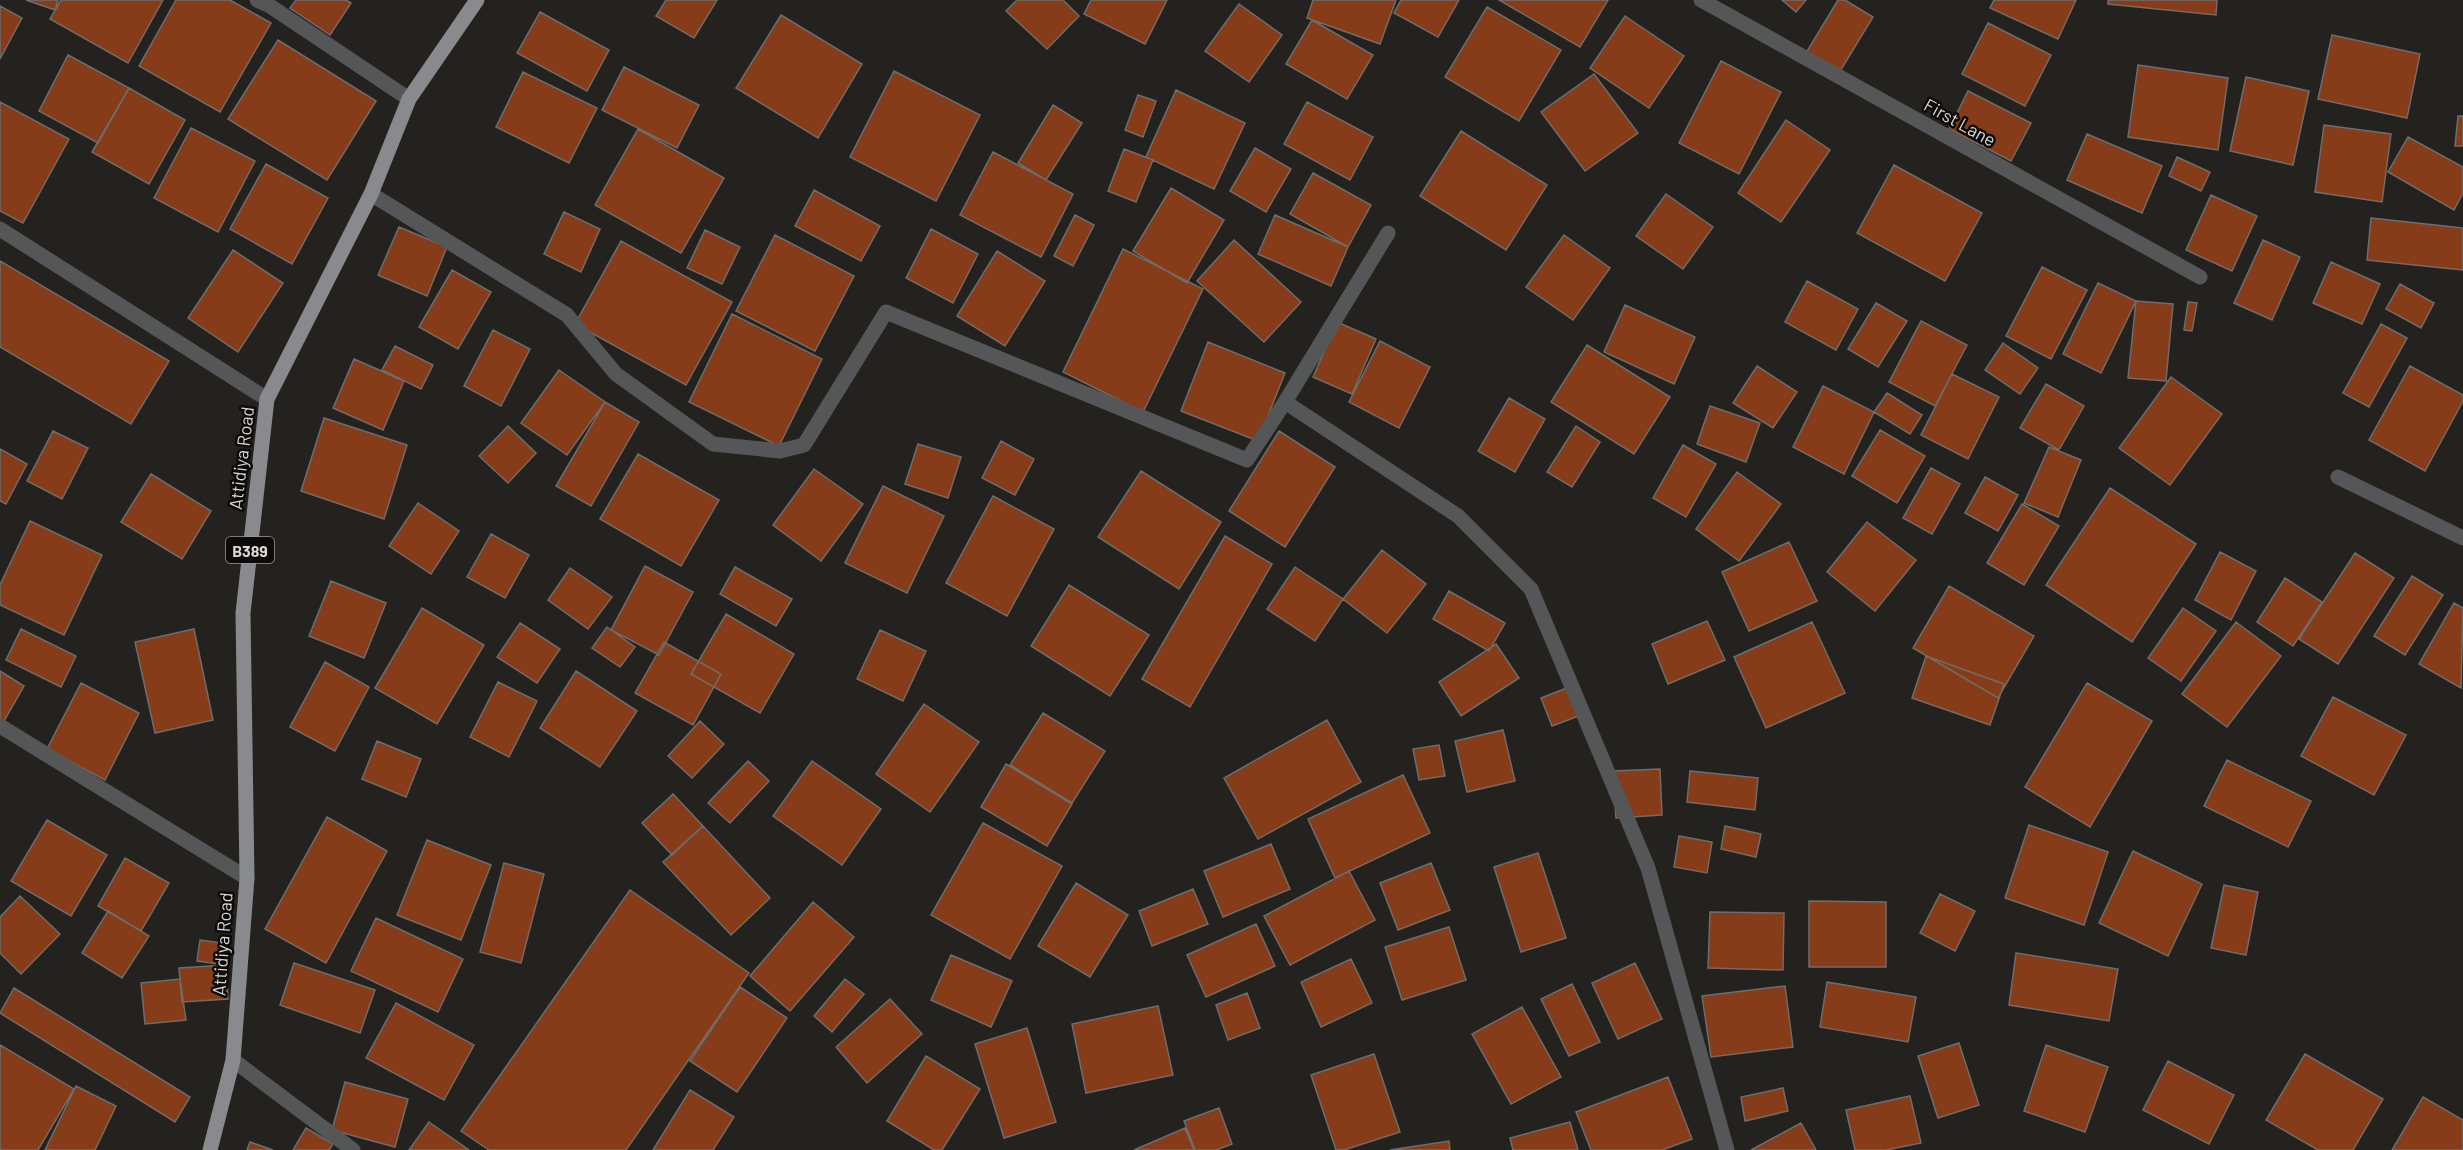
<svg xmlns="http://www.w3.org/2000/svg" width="2463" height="1150" font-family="Barlow,sans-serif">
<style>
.building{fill:#863c19;stroke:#706c6a;stroke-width:1.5}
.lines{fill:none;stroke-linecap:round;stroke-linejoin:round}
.minor{stroke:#555658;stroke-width:15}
.primary{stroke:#898a8e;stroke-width:15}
.labels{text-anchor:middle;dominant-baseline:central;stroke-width:5;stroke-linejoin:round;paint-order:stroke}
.shield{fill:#0c0b0a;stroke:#9d9b9a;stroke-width:1.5}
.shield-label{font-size:16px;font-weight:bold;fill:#dbd9d7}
.street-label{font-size:18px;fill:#dbd9d7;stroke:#0c0b0a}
</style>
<rect width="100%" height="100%" fill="#24221e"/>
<path class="building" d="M26 0H58L55 10Z
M61 0H163L128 63 50 19Z
M176 0H230L271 23 220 112 139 66Z
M296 0H346L351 3 330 35 290 8Z
M666 0H717L694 38 656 16Z
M1017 0H1063L1079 16 1047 49 1006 11Z
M1091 0H1167L1145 44 1084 14Z
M1313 0H1396L1380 44 1307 18Z
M1401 0H1459L1438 37 1394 13Z
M1499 0H1608L1580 47Z
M1782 0H1806L1796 12Z
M1838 0H1845L1873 17 1839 73 1806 53Z
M1994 0H2076L2058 39 1990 8Z
M2108 0H2217L2216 15 2108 4Z
M1239 4 1282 35 1249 82 1205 51Z
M0 6 22 18 0 59Z
M1487 7 1561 50 1519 121 1445 77Z
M540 12 609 50 587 91 517 53Z
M781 15 862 64 818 138 736 88Z
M1625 16 1684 56 1649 108 1590 68Z
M1312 20 1373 55 1347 99 1286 64Z
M1988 23 2051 55 2025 106 1962 74Z
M2332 35 2420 54 2407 118 2318 99Z
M278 40 376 101 327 180 228 119Z
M68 55 129 88 98 143 39 111Z
M1721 61 1781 92 1739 174 1679 143Z
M2138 65 2228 78 2218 150 2128 137Z
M624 67 699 105 677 148 602 110Z
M894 71 980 115 936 201 850 157Z
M523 72 597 108 569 163 496 127Z
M1594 74 1638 133 1585 171 1541 112Z
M2246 77 2309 91 2293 165 2230 151Z
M129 88 185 120 149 184 92 152Z
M1176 90 1245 123 1214 189 1146 157Z
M1968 91 2031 123 2011 161 1949 129Z
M1138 95 1156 101 1143 137 1125 130Z
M0 102 69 139 23 223 0 211Z
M1307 102 1373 137 1350 180 1284 144Z
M1053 105 1082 123 1046 180 1018 163Z
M2458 116H2463V146H2455Z
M1786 120 1830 150 1781 222 1738 193Z
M2324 125 2391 134 2382 202 2315 192Z
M191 128 255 161 218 232 154 198Z
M638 129 724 178 681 253 595 205Z
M1461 131 1547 185 1506 250 1420 196Z
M2087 134 2162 166 2142 213 2067 180Z
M2408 137 2463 167V193L2454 210 2388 172Z
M1255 148 1291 169 1266 212 1230 191Z
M1124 149 1153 160 1136 202 1108 191Z
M993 152 1073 194 1041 257 960 215Z
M2177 157 2210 172 2201 191 2169 176Z
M266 164 328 198 292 264 230 229Z
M1894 165 1982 213 1945 281 1857 233Z
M1313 173 1371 205 1348 247 1290 214Z
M1171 188 1224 220 1187 283 1133 251Z
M814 190 880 226 861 261 795 226Z
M1666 194 1713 227 1683 269 1636 236Z
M2211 195 2257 216 2232 271 2186 250Z
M564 212 600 229 581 272 544 254Z
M1075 215 1094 225 1073 266 1054 256Z
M1275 215 1348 247 1331 286 1258 254Z
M2371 218 2463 228V270L2367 260Z
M399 227 447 247 427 296 378 275Z
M931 229 978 254 953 303 906 278Z
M705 230 740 247 722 284 687 268Z
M775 235 854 276 815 351 736 311Z
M1564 235 1610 268 1573 320 1526 287Z
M1234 240 1301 302 1264 342 1197 281Z
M2263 240 2300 257 2272 320 2234 303Z
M621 241 732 302 686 385 575 324Z
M1123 249 1203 289 1143 412 1063 372Z
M233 250 283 283 238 352 188 318Z
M997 251 1045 281 1005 346 957 316Z
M0 261 169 361 131 424 0 347Z
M2331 262 2380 284 2362 324 2313 303Z
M2042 267 2087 290 2051 359 2006 336Z
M452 270 491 292 458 349 419 327Z
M1807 281 1858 309 1836 350 1785 322Z
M2098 283 2136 301 2101 373 2063 354Z
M2400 284 2434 303 2421 328 2386 309Z
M2136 301 2173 304 2166 381 2128 378Z
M2188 302 2197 303 2192 331 2184 330Z
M1876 303 1907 321 1878 367 1848 349Z
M1625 305 1695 337 1674 384 1604 352Z
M732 314 822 359 779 446 689 402Z
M1921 321 1967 345 1935 406 1889 382Z
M1337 322 1376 339 1352 394 1313 377Z
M2381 324 2407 338 2369 407 2343 393Z
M493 330 530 349 501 406 464 386Z
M1380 341 1430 367 1399 428 1349 402Z
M1208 342 1285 373 1258 441 1181 411Z
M2003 343 2038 368 2020 394 1985 370Z
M1587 345 1670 397 1634 454 1551 402Z
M395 346 433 365 421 389 382 370Z
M354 359 404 381 383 430 333 408Z
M1757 366 1797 392 1773 428 1733 403Z
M2410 366 2463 395V401L2425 471 2369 440Z
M559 370 605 402 567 455 521 423Z
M1952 374 1999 397 1968 459 1921 435Z
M2171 377 2222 414 2170 485 2119 448Z
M2046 384 2084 406 2059 450 2020 428Z
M1823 386 1874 412 1844 474 1793 447Z
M1887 393 1922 415 1910 434 1874 412Z
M1509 398 1545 419 1515 472 1478 451Z
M605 402 639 422 591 506 556 486Z
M1710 406 1760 423 1746 462 1697 444Z
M324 418 407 445 384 519 301 491Z
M508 426 536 453 508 483 479 456Z
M1576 426 1600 442 1572 487 1547 472Z
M1880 430 1925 456 1897 503 1852 476Z
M53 431 88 448 62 499 27 481Z
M1279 431 1335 467 1285 547 1229 511Z
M1001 441 1034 459 1015 495 982 478Z
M918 444 961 457 948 498 905 484Z
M1683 445 1716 464 1686 517 1653 498Z
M2049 447 2081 460 2058 517 2024 503Z
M0 449 27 464 6 504 0 501Z
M638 454 719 500 681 566 600 519Z
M1931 468 1960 484 1932 534 1903 518Z
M814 469 863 504 821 561 773 525Z
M1141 471 1221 522 1179 589 1098 537Z
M1737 472 1781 504 1739 561 1696 529Z
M151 474 211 511 182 559 121 522Z
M1985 477 2018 495 1998 531 1965 513Z
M883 486 944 516 907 593 845 563Z
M2110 488 2196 544 2132 642 2046 585Z
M993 496 1054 529 1007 616 946 583Z
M418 503 459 531 431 574 389 546Z
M2022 504 2059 526 2024 585 1987 563Z
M30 521 102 555 64 635 0 605V585Z
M1867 522 1916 560 1875 611 1827 572Z
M491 534 529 555 505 598 467 577Z
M1225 536 1272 564 1190 707 1142 679Z
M1789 542 1817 601 1749 631 1722 572Z
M1382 550 1426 584 1387 633 1343 599Z
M2220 552 2256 571 2231 620 2195 600Z
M2355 553 2394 578 2338 664 2299 639Z
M645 566 693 592 659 655 611 630Z
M735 567 792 599 776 626 720 594Z
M1295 567 1343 599 1315 641 1267 609Z
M570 568 612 597 588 629 548 600Z
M2412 576 2443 595 2405 655 2374 636Z
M2285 578 2322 602 2293 646 2257 622Z
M331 581 386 603 364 658 309 636Z
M1069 585 1149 635 1110 696 1031 646Z
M1949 586 2034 636 1998 698 1913 648Z
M1449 591 1505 623 1489 651 1433 619Z
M2454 603 2463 608 2461 688 2419 664Z
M422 608 484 645 437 724 375 688Z
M2183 608 2216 631 2181 681 2148 658Z
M726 614 794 654 760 713 691 674Z
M1707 621 1725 660 1668 684 1652 644Z
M1812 622 1845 693 1766 728 1734 657Z
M2236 622 2281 656 2227 727 2182 694Z
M520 623 560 649 537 683 497 657Z
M607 627 635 647 620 667 592 648Z
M21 629 76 656 61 687 6 660Z
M194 629 213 720 155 733 135 642Z
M880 630 926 651 903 701 857 679Z
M664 642 721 674 693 725 635 693Z
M1496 644 1519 678 1461 716 1439 682Z
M1926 656 2004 684 1990 725 1912 698Z
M325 662 369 687 335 751 290 727Z
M0 671 24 686 4 721 0 719Z
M576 671 637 711 600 767 540 728Z
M498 682 537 701 509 757 470 737Z
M81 683 139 713 105 780 47 749Z
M2087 683 2152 721 2090 827 2025 787Z
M1572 686 1584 714 1552 726 1541 698Z
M2333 697 2406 735 2374 795 2301 756Z
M924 704 979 742 930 812 876 774Z
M1043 713 1105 751 1072 803 1010 765Z
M1327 720 1361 782 1258 839 1224 778Z
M700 721 724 744 692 778 668 756Z
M1503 730 1515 781 1467 792 1455 741Z
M377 741 421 759 406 797 362 779Z
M1439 745 1445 776 1419 780 1413 749Z
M2227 760 2311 801 2288 847 2204 806Z
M748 761 769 781 730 823 708 803Z
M812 761 881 809 842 865 773 816Z
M1006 764 1072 804 1047 846 981 807Z
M1660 769 1662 815 1616 818 1613 771Z
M1690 771 1758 778 1755 810 1687 802Z
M1403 775 1430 833 1335 878 1308 819Z
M673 794 703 826 672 855 642 823Z
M327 817 387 851 326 963 265 929Z
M47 820 107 855 71 916 11 881Z
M983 823 1062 866 1010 959 931 915Z
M2029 825 2108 852 2084 925 2005 898Z
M703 826 770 898 731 935 663 862Z
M1725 826 1761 834 1756 857 1721 849Z
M1679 836 1712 842 1707 873 1674 867Z
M427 840 491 865 461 940 397 915Z
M1271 844 1290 889 1223 917 1204 871Z
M2133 851 2202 884 2168 956 2099 923Z
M1538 853 1566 938 1521 952 1494 867Z
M125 858 169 883 141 931 98 906Z
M504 863 544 874 521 963 480 952Z
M1431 863 1450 910 1398 930 1380 883Z
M1349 871 1375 920 1290 965 1264 916Z
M1076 883 1128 915 1090 977 1038 946Z
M2224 885 2258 892 2246 955 2211 948Z
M1193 889 1208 924 1152 946 1139 911Z
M630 890 749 973 626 1150H489L461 1131Z
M1940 894 1975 911 1955 951 1920 933Z
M20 896 60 934 21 974 0 953V917Z
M1809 901 1886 902V967H1809Z
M813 902 854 937 790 1011 750 976Z
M108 911 149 936 122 978 82 953Z
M1710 912 1784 913 1783 970 1708 968Z
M376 918 463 959 438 1012 351 971Z
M1256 924 1275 966 1206 997 1187 955Z
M1449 927 1466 980 1402 1000 1385 947Z
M200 940 228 944 226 965 197 961Z
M2016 953 2118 969 2109 1021 2009 1005Z
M951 955 1012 981 991 1027 931 1000Z
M1351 959 1372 1003 1321 1027 1301 982Z
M294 963 375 990 360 1033 280 1005Z
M1635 963 1662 1019 1618 1039 1592 983Z
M226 965 228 999 182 1002 179 968Z
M180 979 186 1020 145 1024 141 983Z
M845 979 864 994 832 1032 814 1016Z
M1827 982 1916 997 1908 1042 1820 1027Z
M1572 984 1600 1042 1569 1056 1541 999Z
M1785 986 1793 1047 1711 1057 1702 996Z
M740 987 787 1018 737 1092 690 1061Z
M14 988 190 1097 175 1122 0 1013Z
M1247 993 1260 1028 1228 1040 1216 1005Z
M890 999 922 1034 867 1083 836 1047Z
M396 1003 474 1045 444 1100 366 1058Z
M1158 1006 1173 1075 1086 1093 1072 1024Z
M1522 1007 1561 1077 1511 1104 1472 1034Z
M1027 1028 1056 1122 1004 1138 975 1044Z
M1959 1043 1979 1105 1938 1118 1918 1056Z
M0 1045 74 1089 38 1150H0Z
M2046 1045 2108 1067 2085 1132 2024 1111Z
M1374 1054 1400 1132 1344 1150H1336L1311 1075Z
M2305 1054 2383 1099 2353 1150H2318L2266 1120Z
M926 1056 980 1089 942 1150H934L887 1121Z
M2168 1061 2234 1095 2209 1144 2143 1110Z
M1668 1077 1692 1139 1662 1150H1591L1576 1112Z
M345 1082 408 1099 395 1147 332 1130Z
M76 1086 116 1106 95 1150H45Z
M1783 1088 1788 1111 1745 1121 1741 1097Z
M690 1090 734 1117 713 1150H653Z
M1910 1096 1921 1143 1886 1150H1855L1846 1110Z
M2423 1097 2463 1120V1150H2392Z
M1219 1108 1232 1144 1216 1150H1195L1184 1121Z
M429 1122 469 1150H409Z
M1570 1122 1578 1150H1513L1510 1138Z
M1801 1123 1816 1150H1751Z
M306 1128 333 1144 329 1150H293Z
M1185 1128 1194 1150H1134Z
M1449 1141 1450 1150H1390Z
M250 1142 273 1150H247Z"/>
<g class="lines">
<path class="minor" d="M257 0 270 6 409 99
M1701 0 2200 277
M371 194 567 315 616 374 713 444 780 451 804 445 886 312 1247 460 1285 402 1458 516 1531 589 1648 868 1727 1150
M0 229 267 399
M1285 402 1388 233
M2338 477 2463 538
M0 726 247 878
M233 1060 353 1150"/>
<path class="primary" d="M210 1150 233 1060 247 878 243 613 267 399 371 194 409 99 477 0"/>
</g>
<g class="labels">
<rect class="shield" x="226" y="537" width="48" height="26" rx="4.5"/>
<g class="shield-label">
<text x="250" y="550">B389</text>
</g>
<g class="street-label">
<text transform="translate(1960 122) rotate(29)">First Lane</text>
<text transform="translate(241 458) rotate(-83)">Attidiya Road</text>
<text transform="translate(222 944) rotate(-86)">Attidiya Road</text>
</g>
</g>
</svg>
